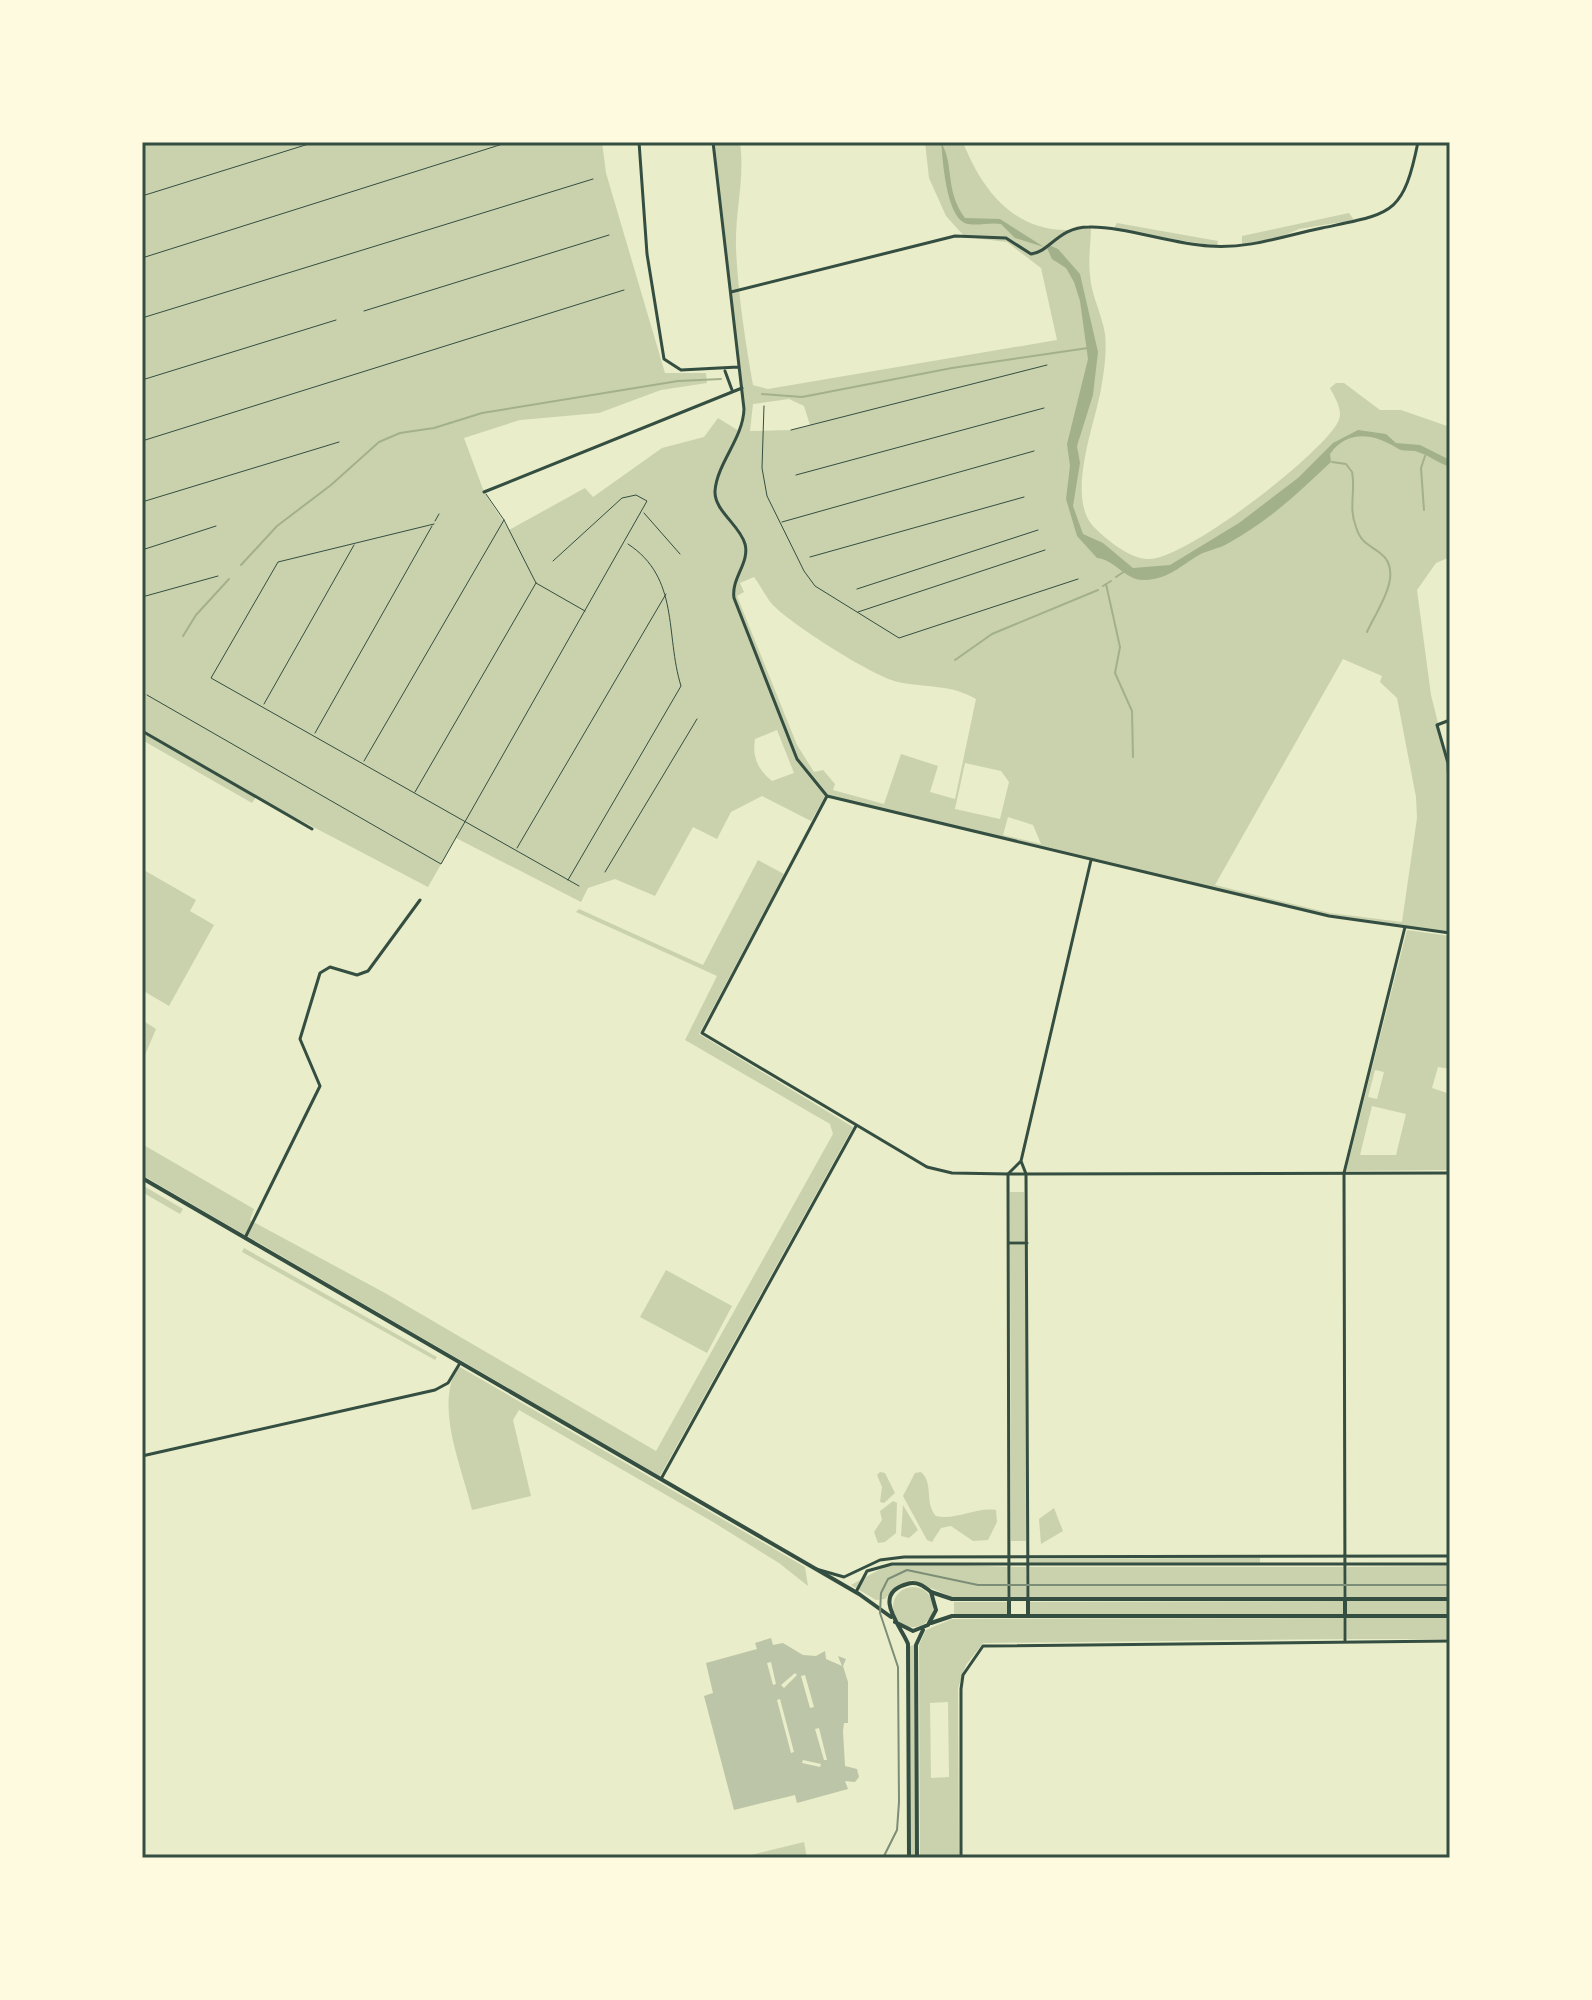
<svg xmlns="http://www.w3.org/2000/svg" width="1592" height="2000" font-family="Raleway,sans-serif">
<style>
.green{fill:#cad2ad;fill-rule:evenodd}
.water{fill:#a3b18a}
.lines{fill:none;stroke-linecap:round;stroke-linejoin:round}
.stream{stroke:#a3b18a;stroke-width:2}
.building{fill:#bcc5a7;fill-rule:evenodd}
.service{stroke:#344e41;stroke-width:1}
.minor{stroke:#344e41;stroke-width:3}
.tertiary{stroke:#344e41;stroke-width:3}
.secondary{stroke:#344e41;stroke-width:4}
.primary{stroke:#344e41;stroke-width:4}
.tram{stroke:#7c8e77;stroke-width:2}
.neatline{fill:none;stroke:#344e41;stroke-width:3}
</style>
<rect width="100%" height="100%" fill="#e9edc9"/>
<path class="green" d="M142 142H602L606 173 665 373H706L707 383 661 390 599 413 520 420 464 438 484 492 509 530 585 488 593 497 662 448 704 437 718 418 739 431 744 415 713 142H740C745 181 735 210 736 248 738 294 745 340 753 385L768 389 1057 340 1041 268 1007 242 965 237 946 216 929 178 925 142H963C981 188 1012 230 1066 230 1074 230 1083 227 1091 226 1091 242 1088 259 1090 275 1091 295 1102 314 1105 334 1107 352 1104 372 1101 389 1095 424 1064 501 1096 529 1108 541 1131 559 1148 559 1184 561 1321 455 1338 422 1344 411 1335 398 1330 388L1336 383H1344L1380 410H1401L1450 427V557L1436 563 1417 590 1431 695 1448 763 1450 933 1329 916 826 795 811 821 762 796 731 812 717 839 693 827 655 896 615 879 588 888 581 902 456 838 428 887 256 797 252 803 142 740ZM789 399 804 406 810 425 791 430 750 431 753 404ZM754 577C760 585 765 595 771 603 789 623 872 676 898 682 925 688 951 684 976 699L955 799 930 792 938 766 901 754 884 804 833 790 835 784 823 770 814 772 797 745 737 596 744 592 740 583ZM1343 659 1382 676 1380 682 1397 698 1416 797 1417 818 1402 922 1330 913 1215 885ZM777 730 794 773 772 781C758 770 752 757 755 739ZM965 763 1001 771 1009 782 1000 819 955 809ZM1008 817 1033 825 1041 844 1003 835Z
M1349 213 1354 220 1299 229 1276 239 1242 244V236Z
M1117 223 1218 241 1217 246 1113 230Z
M758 860 784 874 699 1034 853 1127 660 1476 142 1175V1144L254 1209 250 1220 385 1293 656 1451 833 1134 830 1124 685 1040 717 976 576 912 579 909 703 965Z
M142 869 196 900 190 911 214 925 169 1006 142 990Z
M1407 930 1450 936V1069L1438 1067 1432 1088 1450 1094V1170L1346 1171ZM1375 1070 1384 1072 1377 1099 1368 1097ZM1372 1106 1406 1114 1396 1155H1360Z
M142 1020 156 1029 142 1062Z
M142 1185 183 1209 180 1214 142 1192Z
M1010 1192H1024L1025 1241H1010Z
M1010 1245H1025L1026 1541H1011Z
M244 1248 437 1357 435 1360 242 1252Z
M666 1270 732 1306 707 1353 640 1317Z
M458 1366 805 1567 808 1586 779 1563 713 1522 519 1410 513 1420 531 1496 472 1510C462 1466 434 1407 458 1366Z
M880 1472 885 1473 895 1493 884 1503 880 1502 882 1487 877 1475Z
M921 1472C934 1483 924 1503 936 1516 955 1521 975 1507 996 1510L997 1522 988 1540 973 1541 951 1526 941 1528 932 1542 927 1540 903 1496 915 1473Z
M893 1501 897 1503 896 1533 885 1542 878 1543 874 1532 882 1520 880 1511Z
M903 1505 918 1530 909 1538 901 1536Z
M1054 1508 1063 1531 1041 1544 1039 1519Z
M1260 1558V1563H1030V1559Z
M912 1563 1008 1567 1007 1597H952L912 1580 896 1586 885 1599 876 1600 851 1585 888 1565Z
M1450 1566V1597H1347V1567Z
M1011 1567H1026L1027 1597H1011Z
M1030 1567H1343V1597H1030Z
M893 1607a20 20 0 1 1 40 0a20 20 0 1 1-40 0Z
M1343 1601V1614H1030V1602Z
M1347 1601H1450V1614H1347Z
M954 1602H1007V1614H954Z
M1343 1618V1639L983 1643 966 1665 958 1688 959 1858H920L919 1645 926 1630 952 1619ZM948 1702 949 1777 931 1778 930 1703Z
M1347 1618H1450V1639H1347Z
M914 1645 915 1858H911L910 1646Z
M804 1842 807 1858H739Z"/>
<path class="water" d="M941 142C955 166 944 189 965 218L1000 219 1044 247 1015 238 1001 224C990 222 979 226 968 224 946 220 943 160 941 142Z
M1049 245 1058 249 1080 274 1098 352 1093 395 1077 446 1080 463 1073 506 1083 534 1103 543 1133 568 1170 565 1239 523 1298 478 1333 443 1358 430 1386 434 1396 443 1420 445 1450 460V467C1438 463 1427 454 1415 451 1408 450 1402 452 1397 448 1374 434 1348 429 1330 454L1331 462C1299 492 1268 522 1227 544 1218 549 1208 550 1199 555 1180 566 1169 579 1145 580 1125 581 1116 560 1097 558L1077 536 1066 499 1070 466 1067 444 1088 359 1080 301 1074 282 1066 268 1052 259 1047 248Z"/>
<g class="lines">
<path class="stream" d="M762 394 802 397 952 368 1088 348
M1332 462 1346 464 1352 472C1356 491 1348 507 1356 527 1361 543 1368 544 1380 553 1406 572 1376 611 1367 632
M1424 510 1421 468 1425 456
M241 565 277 526 331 485 379 442 400 433 434 428 482 413 678 381 721 379
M1116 577 1125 571
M1106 584 1120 647 1115 673 1132 711 1133 757
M1103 586 1111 581
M183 636 196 615 229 579
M955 660 992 634 1098 590"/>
</g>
<path class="building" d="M771 1638 773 1645 783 1643 803 1655 816 1656 825 1651 826 1659 842 1666 838 1656 846 1659 843 1666 848 1682V1723H844L843 1731 845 1766 857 1769 859 1777 855 1782 845 1781 848 1789 797 1803 795 1795 734 1810 704 1696 713 1693 706 1663 757 1649 755 1643ZM771 1662 776 1684 773 1685 767 1663ZM795 1673 797 1675 784 1688 781 1685ZM805 1675 814 1707 810 1708 801 1676ZM780 1699 794 1752 791 1753 777 1700ZM819 1728 827 1760H824L815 1729ZM803 1760 821 1764 820 1767 802 1763Z"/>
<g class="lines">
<path class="service" d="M142 196 315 142
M142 258 509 142
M364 311 609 235
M142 318 593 179
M142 380 336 320
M764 406 762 468 767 496 804 571 815 586 899 638 1078 579
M791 430 1047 365
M142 441 624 290
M796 475 1044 408
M486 494 504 520 536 583 585 611
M142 502 339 442
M644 513 680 554
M435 521 439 514
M782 522 1034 451
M434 524 278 562 211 678 579 886
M142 550 216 526
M810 557 1024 497
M857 589 1038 530
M142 597 218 576
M858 612 1045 550
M147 695 441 864 647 501 636 495 622 498 553 561
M264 704 354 545
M315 733 432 526
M364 761 504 520
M415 792 536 583
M517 848 666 594
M605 872 697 719
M568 880 681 686C665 634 680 578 628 544"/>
<path class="minor" d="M639 142 647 254 664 359 681 370 738 367
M713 142 744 409C743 439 717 463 715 491 714 511 740 525 745 544 750 563 731 578 734 598L797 759 827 796
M731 292 955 236 1006 238 1031 254C1050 252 1058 227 1089 227 1123 226 1172 244 1209 246 1250 249 1283 236 1322 228 1392 213 1403 216 1418 142
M725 371 732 390
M484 492 742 388
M1450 720 1437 725 1448 763 1450 810
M142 731 312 829
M827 796 702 1033 927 1167 952 1173 1008 1174 1021 1161 1091 860
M827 796 1329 916 1450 933
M1021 1161 1026 1174
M245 1238 320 1086 300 1039 320 973 330 967 357 975 368 971 420 900
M142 1456 435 1390 448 1383 460 1363
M661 1479 856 1126
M816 1569 844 1577 880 1560 904 1557 1450 1556
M856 1592 867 1571 892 1564H1450
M1345 1599 1344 1173 1405 927
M1345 1616V1640
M961 1858V1689L963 1675 983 1646 1450 1641"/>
<path class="tertiary" d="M1026 1174 1028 1598
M1008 1243H1027
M1009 1599 1008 1174 1450 1173"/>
<path class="secondary" d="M931 1592 952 1599H1450
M1009 1599V1616
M1028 1599V1616
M1345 1599V1616
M931 1623 952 1616H1450"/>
<path class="primary" d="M142 1178 859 1594 891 1617
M895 1622 913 1631 928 1625 936 1610 931 1592C924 1586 917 1581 907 1584 870 1594 902 1627 908 1644L909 1858
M917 1858 916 1645 923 1630"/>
<path class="tram" d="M883 1858 897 1830 899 1802 898 1667 880 1613 881 1593 888 1579 907 1570 978 1585H1450"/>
</g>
<rect width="1592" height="2000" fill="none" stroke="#fefae0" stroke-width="288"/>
<rect x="144" y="144" width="1304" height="1712" class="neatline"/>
</svg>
